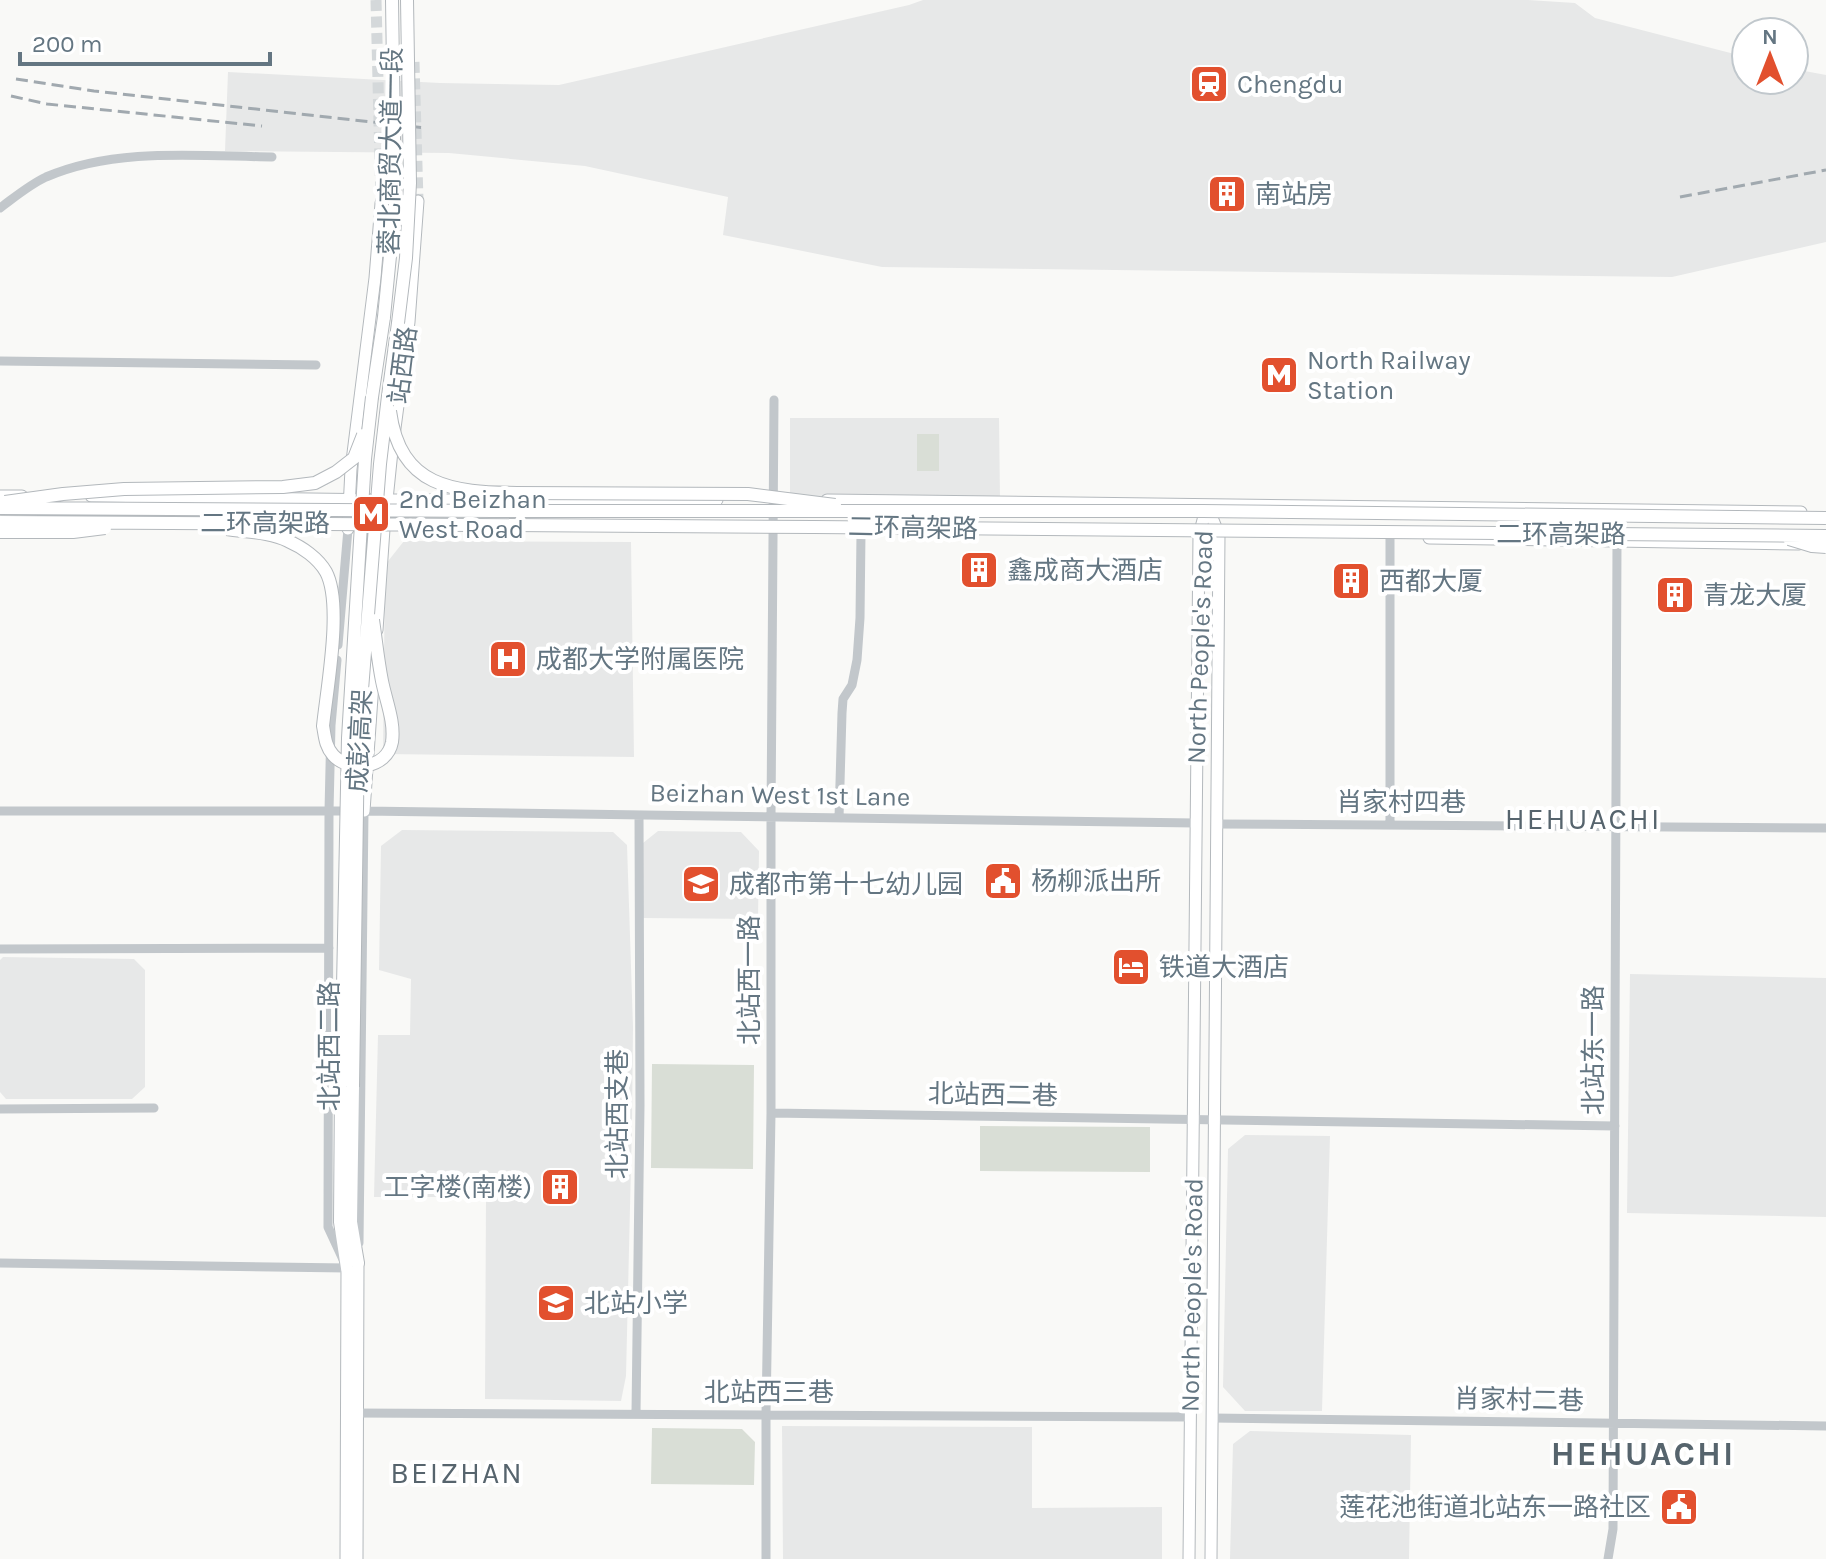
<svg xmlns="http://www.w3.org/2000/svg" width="1826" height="1559" font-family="Karla,'Noto Sans SC',sans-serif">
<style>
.built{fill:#e7e8e8}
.green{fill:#d9ded6}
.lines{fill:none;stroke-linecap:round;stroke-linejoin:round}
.major-tunnel{stroke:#d4d8da;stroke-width:11;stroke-dasharray:11 5.5;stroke-linecap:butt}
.major-casing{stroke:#b4b9bd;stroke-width:13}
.highway-casing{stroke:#b3b8bc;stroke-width:14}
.minor{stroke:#c2c7cb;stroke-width:9}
.major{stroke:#fff;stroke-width:11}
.highway{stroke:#fff;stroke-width:12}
.rail{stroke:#a1a9af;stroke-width:3;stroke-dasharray:12 6;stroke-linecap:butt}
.highway-bridge-casing{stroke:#b3b8bc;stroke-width:14;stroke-linecap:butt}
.highway-bridge{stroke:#fff;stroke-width:12}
.labels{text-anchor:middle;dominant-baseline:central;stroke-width:8;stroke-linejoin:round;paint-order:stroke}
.poi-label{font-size:26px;fill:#647682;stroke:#fff;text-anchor:start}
.street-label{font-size:26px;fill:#647682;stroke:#fff}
.quarter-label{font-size:30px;letter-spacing:2px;fill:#56646d;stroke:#fff}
.district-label{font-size:34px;font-weight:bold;letter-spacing:2px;fill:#56646d;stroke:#fff}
</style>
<rect width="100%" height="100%" fill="#f9f9f7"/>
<path class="built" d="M923 0H1528L1575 3 1595 18 1746 57V80H1794V69L1826 75V242L1672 277 882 267 723 235 728 197 585 166 449 153 225 151 228 72 440 83 559 85 909 5Z
M790 418H999L1000 499 790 497Z
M404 541 631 542 634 757 383 754 385 565Z
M402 830 613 832 627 845 633 1027 632 1123 626 1376 621 1401 485 1399 486 1197H374L378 1035H410L411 979 379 970 381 846Z
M658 831 741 832 759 851 758 919 643 918V843Z
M3 957 134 959 145 970V1087L132 1099H6L0 1092V960Z
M1630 974 1826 978V1217L1627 1213Z
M1245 1135 1330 1136 1322 1411H1245L1223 1387 1228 1149Z
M782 1426 1032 1427V1508L1162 1507V1559H783Z
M1250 1431 1411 1435 1409 1559H1230L1233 1444Z"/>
<path class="green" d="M917 434H939V471H917Z
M652 1064 754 1065 753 1169 651 1168Z
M980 1126 1150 1127V1172L980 1171Z
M652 1428 742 1429 755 1442 754 1485 651 1484Z"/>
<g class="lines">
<path class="major-tunnel" d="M376 0 381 203
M414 62 418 201"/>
<defs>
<path id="major" d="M0 496H22
M91 496 387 500H717
M827 500 1801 512
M1207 505 1219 535 1211 1559
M348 529 351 469 375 278 381 203
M1429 538 1799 544
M377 630 384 529 392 451 409 322 418 201
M364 811 375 655
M346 1559 347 1268
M357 1559 358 1263
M1189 1559 1199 535 1207 505"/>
<path id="highway" d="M388 396 398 323
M372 397 384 317
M341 1086 340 1222 347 1268
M353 1087 351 1222 358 1263"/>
</defs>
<use href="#major" class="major-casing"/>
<use href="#highway" class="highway-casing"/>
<path class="minor" d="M0 208C15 197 29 185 46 177 115 147 198 156 272 157
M0 361 316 365
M1390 538V824
M338 645 348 529
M0 811H364L1195 823
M839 818 842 713 843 699 852 685 857 660 860 618 861 533
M1217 824 1826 828
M0 949 329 948
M0 1109 154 1108
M771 1113 1615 1126
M359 1243 364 811
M0 1263 347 1268 328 1227 329 811 331 725 337 660
M351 1413 1190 1417
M636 1413 640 1105 639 815
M1212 1418 1826 1426
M766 1559V1414L771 1113V817L774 400
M1608 1559 1613 1529 1617 541"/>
<use href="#major" class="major"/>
<use href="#highway" class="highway"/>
<path class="rail" d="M16 79 94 91 426 128
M11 96 47 104 262 126
M1680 197 1826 170"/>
<defs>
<path id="highway-bridge" d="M384 317 395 205 392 0
M398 323 406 258 410 183 407 0
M390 411C400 488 453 492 517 493L748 494 835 505
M5 502 63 494 124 489 283 487 315 483 336 472 354 458 363 435
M0 508 494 511H1202L1826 518
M0 522 814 527 1826 536
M227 529C246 532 270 532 288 541 302 547 318 558 326 572 343 604 327 687 323 726 325 736 325 746 333 755 349 773 387 769 392 742 395 722 386 701 382 681 378 661 376 640 373 620
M0 532H73L105 528
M1789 539 1812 546 1826 547
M341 1086 348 738 365 459 372 397
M353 1087 358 740 380 464 388 396"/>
</defs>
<use href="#highway-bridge" class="highway-bridge-casing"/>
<use href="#highway-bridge" class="highway-bridge"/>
</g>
<defs>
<symbol id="station-square" viewBox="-11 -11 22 22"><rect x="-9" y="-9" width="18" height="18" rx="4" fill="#e2502e" stroke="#fff"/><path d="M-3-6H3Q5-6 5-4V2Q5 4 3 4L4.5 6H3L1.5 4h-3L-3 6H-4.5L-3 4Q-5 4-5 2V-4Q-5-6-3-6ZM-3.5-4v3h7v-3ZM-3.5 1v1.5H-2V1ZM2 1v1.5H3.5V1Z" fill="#fff"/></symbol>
<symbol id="building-square" viewBox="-11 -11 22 22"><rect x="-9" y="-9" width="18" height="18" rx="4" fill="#e2502e" stroke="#fff"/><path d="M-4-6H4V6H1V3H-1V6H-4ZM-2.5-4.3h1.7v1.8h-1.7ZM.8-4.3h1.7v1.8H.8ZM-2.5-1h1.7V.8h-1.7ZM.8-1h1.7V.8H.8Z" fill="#fff"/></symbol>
<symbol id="metro-square" viewBox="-11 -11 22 22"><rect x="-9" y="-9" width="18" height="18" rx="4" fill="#e2502e" stroke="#fff"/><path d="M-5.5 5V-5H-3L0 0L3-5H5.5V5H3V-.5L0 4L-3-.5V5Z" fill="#fff"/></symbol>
<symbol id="hospital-square" viewBox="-11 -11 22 22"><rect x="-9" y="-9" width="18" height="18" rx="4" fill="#e2502e" stroke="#fff"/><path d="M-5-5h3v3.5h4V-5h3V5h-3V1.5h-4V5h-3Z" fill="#fff"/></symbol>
<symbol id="civic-square" viewBox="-11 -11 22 22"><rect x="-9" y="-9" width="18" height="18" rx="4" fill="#e2502e" stroke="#fff"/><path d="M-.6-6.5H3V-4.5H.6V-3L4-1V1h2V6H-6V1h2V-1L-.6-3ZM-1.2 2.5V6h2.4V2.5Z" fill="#fff"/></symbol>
<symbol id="school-square" viewBox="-11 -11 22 22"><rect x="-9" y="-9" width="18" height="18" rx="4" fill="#e2502e" stroke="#fff"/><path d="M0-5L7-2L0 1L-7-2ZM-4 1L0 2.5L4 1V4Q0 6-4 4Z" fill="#fff"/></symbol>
<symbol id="hotel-square" viewBox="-11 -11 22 22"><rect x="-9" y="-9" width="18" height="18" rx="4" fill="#e2502e" stroke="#fff"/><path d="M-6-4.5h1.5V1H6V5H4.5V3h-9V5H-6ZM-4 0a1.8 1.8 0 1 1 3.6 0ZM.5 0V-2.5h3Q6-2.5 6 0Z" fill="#fff"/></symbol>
</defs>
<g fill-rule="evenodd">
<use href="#station-square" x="1187" y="62" width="44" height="44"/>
<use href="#building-square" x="1205" y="172" width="44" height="44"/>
<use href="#metro-square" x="1257" y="353" width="44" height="44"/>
<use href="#metro-square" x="349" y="492" width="44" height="44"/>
<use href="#building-square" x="957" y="548" width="44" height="44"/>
<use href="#building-square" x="1329" y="559" width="44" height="44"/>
<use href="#building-square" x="1653" y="573" width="44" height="44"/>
<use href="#hospital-square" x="486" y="637" width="44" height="44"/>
<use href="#civic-square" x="981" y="859" width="44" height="44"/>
<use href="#school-square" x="679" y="862" width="44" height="44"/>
<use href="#hotel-square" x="1109" y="945" width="44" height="44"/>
<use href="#building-square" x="538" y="1165" width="44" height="44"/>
<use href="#school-square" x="534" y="1281" width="44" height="44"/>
<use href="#civic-square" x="1657" y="1485" width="44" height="44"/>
</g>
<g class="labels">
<g class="poi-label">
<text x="1237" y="84">Chengdu</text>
<text x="1255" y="194">南站房</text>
<text x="1307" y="360">North Railway<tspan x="1307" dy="30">Station</tspan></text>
<text x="399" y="499">2nd Beizhan<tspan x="399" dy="30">West Road</tspan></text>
<text x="1007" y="570">鑫成商大酒店</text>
<text x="1379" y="581">西都大厦</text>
<text x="1703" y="595">青龙大厦</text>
<text x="536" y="659">成都大学附属医院</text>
<text x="1031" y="881">杨柳派出所</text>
<text x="729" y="884">成都市第十七幼儿园</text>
<text x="1159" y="967">铁道大酒店</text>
<text x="532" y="1187" text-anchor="end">工字楼(南楼)</text>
<text x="584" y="1303">北站小学</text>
<text x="1651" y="1507" text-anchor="end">莲花池街道北站东一路社区</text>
</g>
<g class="street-label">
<text transform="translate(391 151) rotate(-89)">蓉北商贸大道一段</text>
<text transform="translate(403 365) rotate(-83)">站西路</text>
<text x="265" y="523">二环高架路</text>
<text transform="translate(913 528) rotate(1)">二环高架路</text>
<text x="1561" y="534">二环高架路</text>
<text transform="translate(1200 647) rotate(-88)">North People's Road</text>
<text transform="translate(360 741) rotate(-87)">成彭高架</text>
<text transform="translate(780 795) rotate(1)">Beizhan West 1st Lane</text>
<text x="1401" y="802">肖家村四巷</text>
<text transform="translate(749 980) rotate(-90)">北站西一路</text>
<text transform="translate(329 1046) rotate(-90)">北站西二路</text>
<text transform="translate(1593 1050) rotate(-90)">北站东一路</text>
<text transform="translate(993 1095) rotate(1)">北站西二巷</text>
<text transform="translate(617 1114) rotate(-90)">北站西支巷</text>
<text transform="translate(1192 1295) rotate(-89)">North People's Road</text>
<text x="769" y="1392">北站西三巷</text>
<text transform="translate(1519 1400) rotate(1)">肖家村二巷</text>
</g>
<g class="quarter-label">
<text x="1583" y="819">HEHUACHI</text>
<text x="457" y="1473">BEIZHAN</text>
</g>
<g class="district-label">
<text x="1643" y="1454">HEHUACHI</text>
</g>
</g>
<g transform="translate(1770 56)"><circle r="38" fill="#ffffff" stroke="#c1c8cd" stroke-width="2"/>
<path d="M0-6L14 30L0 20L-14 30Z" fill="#e2502e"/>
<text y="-12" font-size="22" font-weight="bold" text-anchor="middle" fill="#647682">N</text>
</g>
<path d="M20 52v12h250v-12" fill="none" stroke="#647682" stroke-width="4"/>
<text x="32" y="52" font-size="24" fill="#647682" stroke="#ffffff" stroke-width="6" paint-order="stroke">200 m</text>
</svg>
